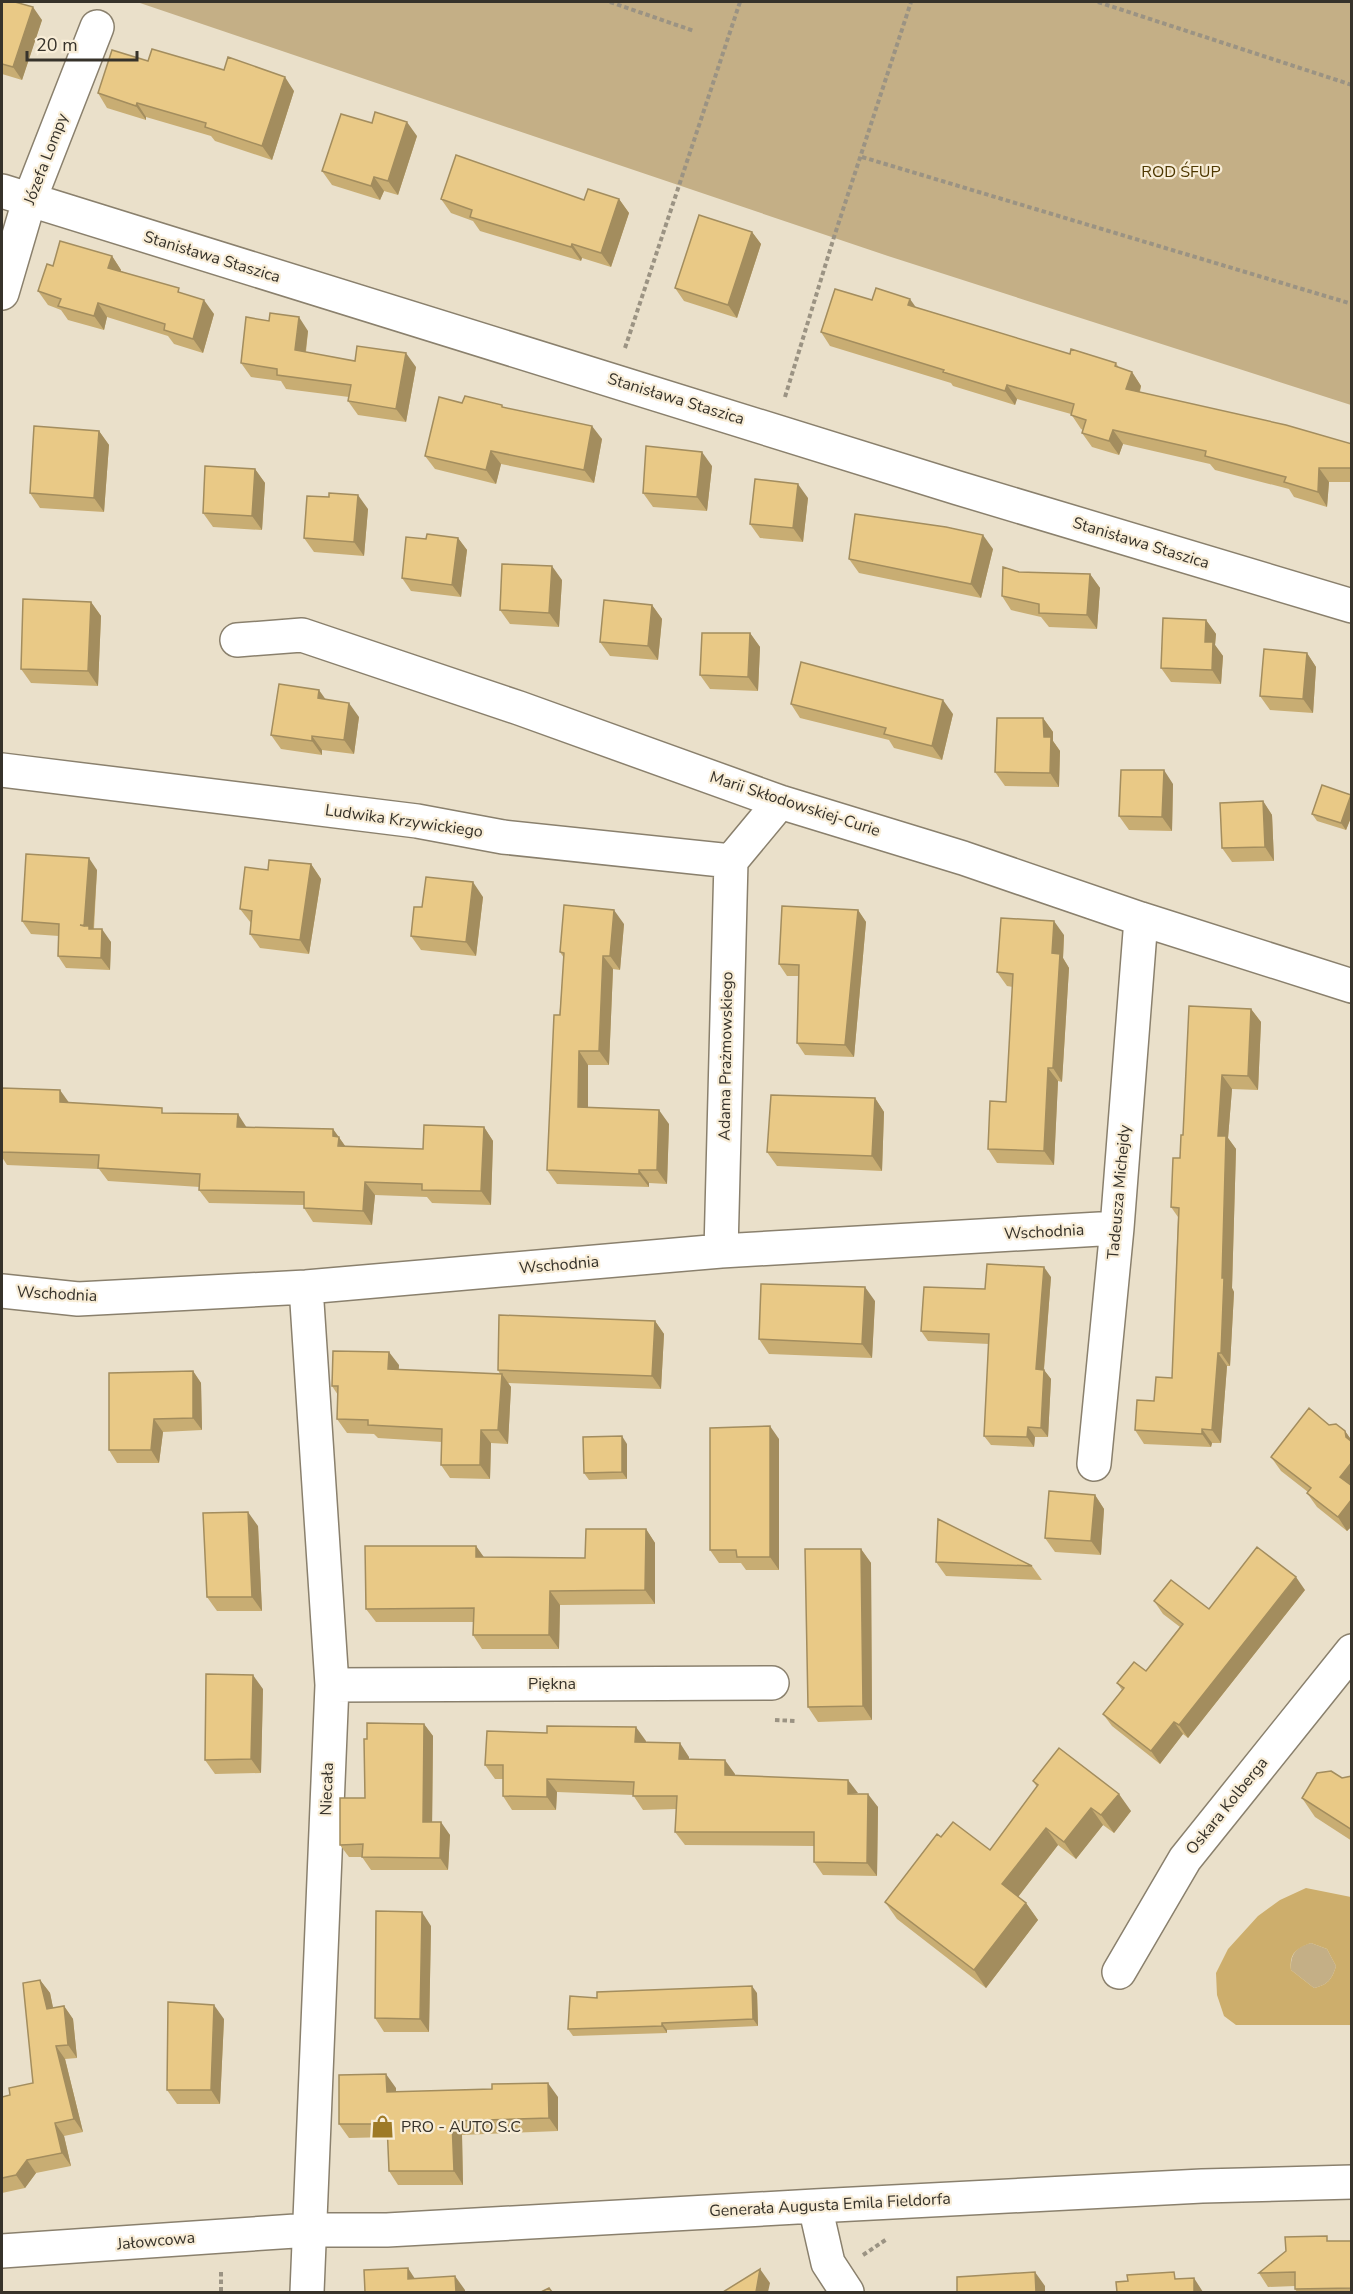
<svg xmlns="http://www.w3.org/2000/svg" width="1353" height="2294" font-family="'Nunito Sans',sans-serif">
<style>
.green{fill:#c4af86}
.water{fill:#cdae6c;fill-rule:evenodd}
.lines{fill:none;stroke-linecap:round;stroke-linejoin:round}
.minor-casing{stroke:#8a806d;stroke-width:36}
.path{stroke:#9b9383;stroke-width:4;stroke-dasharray:4.5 3;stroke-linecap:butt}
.minor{stroke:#fff;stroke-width:33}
.wall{fill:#c8ad73}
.shaded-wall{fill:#a38d5e}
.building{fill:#e9c986;stroke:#a38d5e;stroke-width:1.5}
.labels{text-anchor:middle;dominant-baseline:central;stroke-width:4.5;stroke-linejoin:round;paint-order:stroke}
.street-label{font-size:16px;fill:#36322a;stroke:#f8edd7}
.park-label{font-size:16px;fill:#4d3700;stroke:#f8edd7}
.poi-label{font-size:16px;fill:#36322a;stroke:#f8edd7;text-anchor:start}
</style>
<rect width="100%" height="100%" fill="#eae0ca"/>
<path class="green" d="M137 2H1351V405L888 256Z
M1311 1943 1327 1949 1336 1966C1332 1980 1327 1985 1314 1988L1291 1970C1290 1954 1296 1947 1311 1943Z"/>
<path class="water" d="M1306 1888 1351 1897V2025H1236L1224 2016 1217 1995 1216 1973 1228 1949 1258 1916 1280 1900ZM1311 1943 1327 1949 1336 1966C1332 1980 1327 1985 1314 1988L1291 1970C1289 1954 1296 1948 1311 1943Z"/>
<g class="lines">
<defs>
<path id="minor" d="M2 191 958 488 1352 606
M2 293 29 201 97 27
M237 640 302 635 519 708 780 802 963 858 1141 919 1352 986
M2 770 417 821 503 837 731 861
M731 861 780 802
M721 1251 731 861
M306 1287 332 1685 307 2292
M2 1291 78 1299 306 1287 721 1251 1117 1228
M1094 1464 1117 1228 1141 919
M332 1685 772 1683
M1119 1972 1185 1859 1352 1651
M815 2206 828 2263 847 2292
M2 2251 310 2230H387L815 2206 1202 2186 1352 2182"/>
</defs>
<use href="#minor" class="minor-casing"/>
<path class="path" d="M610 2 694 31
M1098 2 1352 85
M862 157 1352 304
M625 348 740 2
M785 397 834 237 911 2
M775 1720 795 1721
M863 2255 887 2239
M221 2272V2292"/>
<use href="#minor" class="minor"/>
</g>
<path class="wall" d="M2 2 42 20 22 80 2 74Z
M148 61 224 70 294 91 272 160 215 141 211 136 146 117V120L107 108 98 93Z
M417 136 398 195 384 191 380 200 332 185 322 171Z
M441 199H619L629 213 611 267 582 258 581 261 480 231 473 221 451 213Z
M752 232 761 244 737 318 684 301 675 288Z
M112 256 121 270V271L183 294 214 314 203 353 174 344 168 336 107 317 104 330 68 320 61 310 48 305 38 291 53 266Z
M872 300 915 307 1070 354 1116 363 1119 368 1132 372 1141 386 1140 392 1352 444V482H1329L1327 507 1294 497 1289 489 1215 470 1210 464 1123 444 1119 455 1092 447 1082 433 1083 430 1081 429 1071 414 1017 399 1015 405 953 386 951 383 830 346 821 332Z
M308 331 306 352 355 361 416 367 406 422 358 415 348 401 349 397 286 389 281 381 251 377 241 363Z
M462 403 504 408 602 439 594 483 501 464 496 484 435 469 425 456Z
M99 431 109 445 104 512 40 508 30 493Z
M712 466 707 511 653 507 643 493Z
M255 469 265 483 262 530 213 527 203 513Z
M808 498 803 542 760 538 750 524Z
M368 509 364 556 314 552 304 538Z
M458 538 467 550 461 597 411 591 402 578 426 539Z
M993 549 981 598 859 573 849 559Z
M1019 572 1090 574 1100 588 1097 629 1049 627 1041 617 1011 610 1002 596Z
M562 580 559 627 510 624 500 610Z
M91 602 101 616 98 686 31 683 21 669Z
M652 605 662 619 658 660 610 656 600 642Z
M1206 620 1216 634 1215 645 1223 656 1221 684 1171 682 1161 668Z
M750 633 760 647 758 691 710 689 700 675Z
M1307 653 1316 667 1313 713 1270 710 1260 696Z
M791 704 953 714 942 760 894 748 889 740 800 718Z
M359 717 354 754 322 750V755L281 749 271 735Z
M1043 718 1053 732V741L1060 751 1059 787 1005 786 995 772Z
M1173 784 1172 831 1129 830 1119 816Z
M1351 795 1352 815 1346 830 1317 821 1312 814Z
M1263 801 1272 815 1274 861 1232 862 1222 848Z
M311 864 321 879 309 954 260 948 250 934 251 923 240 909 268 870Z
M97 870 94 929 111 942 110 970 66 968 58 956 59 936 31 934 22 921Z
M483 897 476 956 421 950 411 936 422 907Z
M858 910 866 922 854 1057 805 1055 797 1043 799 976H787L779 964Z
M624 924 620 970 613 969 609 1065H588V1107L669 1124 667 1184 649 1183V1187L557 1184 547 1170 564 958 560 952Z
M1064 935 1063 958 1069 968 1062 1082 1058 1081 1054 1165 997 1163 988 1149 1006 1102 1013 987 1007 986 997 972Z
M1251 1009 1261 1022 1258 1090 1232 1089 1228 1138 1236 1149 1232 1288 1234 1292 1230 1366H1227L1221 1443H1212L1211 1447 1144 1444 1135 1430 1154 1401 1172 1378 1178 1217 1171 1207 1180 1158 1183 1135Z
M2 1088 69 1103 165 1113 247 1127 333 1129 345 1146 423 1149 484 1127 493 1141 491 1205 432 1203 427 1197 375 1195 372 1225 313 1222 304 1208V1205L209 1203 199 1190 200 1187 108 1181 99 1169 7 1165 2 1157Z
M875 1098 884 1112 882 1171 777 1166 767 1152Z
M1051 1277 1044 1370 1051 1379 1048 1437H1035L1034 1447 991 1445 984 1436 989 1344 928 1341 921 1331 985 1289Z
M875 1301 872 1358 769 1354 759 1339Z
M655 1321 664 1334 661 1389 508 1383 511 1387 508 1444 491 1443 490 1479 450 1478 441 1465 442 1442 378 1438 374 1434 347 1433 337 1419 338 1395 332 1386 399 1365 398 1370 500 1374 498 1370Z
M193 1371 201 1383 202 1430 163 1432 159 1463H117L109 1450Z
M1329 1425 1345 1431 1352 1441V1526L1347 1531 1317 1507 1307 1493 1308 1492 1281 1471 1271 1457Z
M779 1439V1570H746L741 1563H719L710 1550Z
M627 1444V1479L589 1480 584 1473Z
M1095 1495 1104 1509 1101 1555 1055 1552 1045 1538Z
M258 1526 262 1611H217L207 1597Z
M646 1529 655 1543V1604L560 1605 559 1649H482L473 1635V1622H376L366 1609 476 1546 483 1557 585 1558Z
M861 1549 871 1563 872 1720 818 1722 808 1707Z
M936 1562 1032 1566 1042 1580 946 1576Z
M1305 1590 1188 1738 1183 1734 1160 1764 1112 1726 1103 1714 1122 1690 1117 1683 1146 1671 1180 1627 1163 1614 1154 1601 1209 1609Z
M263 1689 261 1773 215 1774 205 1760Z
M424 1724 433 1736 432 1822 450 1835 448 1870H371L362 1857H349L340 1845 365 1798 367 1739Z
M646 1741 645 1742 689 1757V1759L735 1774V1776L858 1794 878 1807 877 1876 823 1875 814 1862V1846L685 1845 675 1832 677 1809 643 1810 633 1795 557 1792 556 1810H512L503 1796V1779H495L485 1765Z
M1352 1776V1841L1315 1817 1302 1798 1342 1778Z
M1033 1781 1131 1811 1114 1833 1103 1825 1076 1859 1058 1845 1018 1897 1026 1903 1038 1920 986 1988 897 1919 885 1902 941 1837 990 1850 1037 1787Z
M431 1926 429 2032H384L375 2018Z
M40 1980 50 1993 53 2008 64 2006 73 2019 77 2058 65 2059 83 2132 64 2136 71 2166 36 2173 25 2188 2 2193V2097L10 2095 33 2083Z
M757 1993 758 2026 667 2030V2033L573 2036 568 2029 597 1998Z
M224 2019 220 2104H177L167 2090Z
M396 2088V2091L558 2097V2131L462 2135 463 2185H398L389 2171 388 2137 349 2138 339 2124Z
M1330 2241H1352V2292H1297L1295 2289V2286L1268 2287 1259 2273Z"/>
<path class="shaded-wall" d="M33 7 42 20 22 80 13 67Z
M285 77 294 91 272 160 262 146Z
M137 103 146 117V120L136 106Z
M407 122 417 136 398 195 388 181Z
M374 177 384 191 380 200 371 186Z
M619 199 629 213 611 267 601 253Z
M752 232 761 244 737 318 728 305Z
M572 244 582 258 581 261 571 247Z
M112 256 121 270 118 282 108 268Z
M910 299 920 313 908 305Z
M204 300 214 314 203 353 193 339Z
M98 303 107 317 104 330 94 316Z
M299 317 308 331 304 364 295 350Z
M406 353 416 367 406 422 396 409Z
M1132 372 1141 386 1136 403 1126 389Z
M1007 385 1017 399 1015 405 1005 391Z
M592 426 602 439 594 483 584 470Z
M1113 430 1123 444 1119 455 1109 441Z
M99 431 109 445 104 512 94 498Z
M491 451 501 464 496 484 486 470Z
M702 452 712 466 707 511 697 497Z
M1319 468 1329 482 1327 507 1318 492Z
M255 469 265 483 262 530 252 516Z
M798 484 808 498 803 542 793 528Z
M358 495 368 509 364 556 354 542Z
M983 535 993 549 981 598 971 584Z
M458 538 467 550 461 597 452 585Z
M552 566 562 580 559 627 549 613Z
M1090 574 1100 588 1097 629 1087 615Z
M91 602 101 616 98 686 88 671Z
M652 605 662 619 658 660 648 646Z
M1206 620 1216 634 1215 645 1223 656 1221 684 1212 670 1205 642Z
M750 633 760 647 758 691 748 677Z
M1307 653 1316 667 1313 713 1303 699Z
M319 690 329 704 318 698Z
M943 700 953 714 942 760 932 746Z
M349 703 359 717 354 754 344 740Z
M1043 718 1053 732V741L1060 751 1059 787 1050 773 1044 737Z
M312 736 322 750V755L312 741Z
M1164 770 1173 784 1172 831 1162 817Z
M1351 795 1352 815 1346 830 1341 823Z
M1263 801 1272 815 1274 861 1265 847Z
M89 858 97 870 93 933 84 926Z
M311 864 321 879 309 954 300 940Z
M473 882 483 897 476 956 466 942Z
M614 910 624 924 620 970 610 956Z
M858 910 866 922 854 1057 845 1045Z
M1054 921 1064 935 1063 958 1069 968 1062 1082 1053 1068 1052 953Z
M102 929 111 942 110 970 101 958Z
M603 956 613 969 609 1065 599 1051Z
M1251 1009 1261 1022 1258 1090 1248 1076Z
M579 1051 588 1065V1121L578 1107Z
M1048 1068 1058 1081 1054 1165 1044 1151Z
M1222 1075 1232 1089 1228 1138 1236 1149 1232 1288 1234 1292 1230 1366 1221 1353 1222 1278 1218 1136Z
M60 1090 70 1104 60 1102Z
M875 1098 884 1112 882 1171 872 1156Z
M659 1110 669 1124 667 1184 657 1170Z
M238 1114 247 1128 237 1127Z
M484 1127 493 1141 491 1205 481 1191Z
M333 1129 348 1150V1160L333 1136Z
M639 1170 649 1183V1187L639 1174Z
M365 1182 375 1195 372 1225 363 1211Z
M1044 1267 1051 1277 1043 1379 1036 1369Z
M865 1287 875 1301 872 1358 862 1344Z
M655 1321 664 1334 661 1389 652 1376Z
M389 1352 399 1365 398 1383 388 1369Z
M1218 1353 1227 1366 1221 1443 1212 1430Z
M1044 1370 1051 1379 1048 1437 1041 1428Z
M193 1371 201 1383 202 1430 193 1418Z
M502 1374 511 1387 508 1444 498 1430Z
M154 1419 163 1432 159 1463 151 1450Z
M770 1426 779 1439V1570L770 1557Z
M1028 1427 1035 1437 1034 1447 1027 1437Z
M1202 1429 1212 1443 1211 1447 1202 1434Z
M481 1430 491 1443 490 1479 480 1465Z
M1345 1431 1352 1441V1445L1346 1437Z
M622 1436 627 1444V1479L622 1472Z
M1352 1462V1489L1340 1477Z
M1095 1495 1104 1509 1101 1555 1091 1541Z
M1352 1499V1526L1347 1531 1338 1517Z
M248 1512 258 1526 262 1611 252 1597Z
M646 1529 655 1543V1604L645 1590Z
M476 1546 486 1560 476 1557Z
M861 1549 871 1563 872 1720 863 1706Z
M1296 1577 1305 1590 1188 1738 1179 1725Z
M550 1591 560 1605 559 1649 549 1635Z
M253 1675 263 1689 261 1773 251 1759Z
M1174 1722 1183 1734 1160 1764 1151 1751Z
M424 1724 433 1736 432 1834 423 1822Z
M636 1727 646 1741 645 1756 635 1742Z
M680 1743 689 1757V1773L679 1759Z
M725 1760 735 1774 734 1789 725 1775Z
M547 1779 557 1792 556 1810 547 1797Z
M848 1780 858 1793 848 1794Z
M868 1794 878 1807 877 1876 867 1863Z
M1119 1794 1131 1811 1114 1833 1101 1815Z
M1091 1808 1103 1825 1076 1859 1064 1842Z
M441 1822 450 1835 448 1870 440 1858Z
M1046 1828 1058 1845 1014 1902 1002 1884Z
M1026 1903 1038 1920 986 1988 974 1970Z
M422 1912 431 1926 429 2032 420 2019Z
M40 1980 50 1993 56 2022 47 2009Z
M752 1986 757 1993 758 2026 753 2019Z
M214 2005 224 2019 220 2104 211 2090Z
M64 2006 73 2019 77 2058 68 2045Z
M662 2023 667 2030V2033L662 2026Z
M56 2046 65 2059 83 2132 74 2119Z
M386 2074 396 2088V2105L387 2092Z
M548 2083 558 2097V2131L549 2118Z
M452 2121 462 2135 463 2185 454 2171Z
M55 2123 64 2136 71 2166 62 2153Z
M27 2160 36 2173 25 2188 16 2175Z
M408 2268 417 2282 408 2279Z
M760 2269 770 2283 768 2292H756Z
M1035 2272 1045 2286V2292H1036Z
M455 2276 465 2290V2292H456Z
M1194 2278 1203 2292H1194Z"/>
<path class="building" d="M2 2H15L33 7 13 67 2 64Z
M152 49 224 70 228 57 285 77 262 146 205 127 206 123 137 103 136 106 98 93 112 50 148 61Z
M375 112 407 122 388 181 374 177 371 186 322 171 341 114 372 123Z
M456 155 584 200 588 189 619 199 601 253 572 244 571 247 470 217 472 210 441 199Z
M699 215 752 232 728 305 675 288Z
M60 241 112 256 108 268 179 288 178 292 204 300 193 339 164 330 165 324 98 303 94 316 58 306 61 299 38 291 47 264 53 266Z
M876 288 910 299 908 305 1070 354 1071 349 1116 363 1115 366 1132 372 1126 389 1286 425 1352 444V468H1319L1318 492 1284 482 1286 477 1205 456 1206 451 1113 430 1109 441 1082 433 1086 420 1071 415 1074 404 1007 385 1005 391 943 372 944 370 821 332 835 289 872 300Z
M270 313 299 317 295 350 355 361 357 346 406 353 396 409 348 401 351 385 277 375V369L241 363 246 317 269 321Z
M465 396 502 405V407L592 426 584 470 491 451 486 470 425 456 439 397 462 403Z
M34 426 99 431 94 498 30 493Z
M646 446 702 452 697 497 643 493Z
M205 466 255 469 252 516 203 513Z
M755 479 798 484 793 528 750 524Z
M329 493 358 495 354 542 304 538 307 496 329 497Z
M855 514 946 527 983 535 971 584 849 559Z
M427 534 458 538 452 585 402 578 406 537 426 539Z
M502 564 552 566 549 613 500 610Z
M1003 567 1019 572 1090 574 1087 615 1039 613V604L1002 596Z
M23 599 91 602 88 671 21 669Z
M604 600 652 605 648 646 600 642Z
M1163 618 1206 620 1205 642H1213L1212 670 1161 668Z
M702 633H750L748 677 700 675Z
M1264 649 1307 653 1303 699 1260 696Z
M801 662 943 700 932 746 884 734 886 728 791 704Z
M279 684 319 690 318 698 349 703 344 740 312 736V741L271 735Z
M997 718H1043L1044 737H1051L1050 773 995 772Z
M1121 770H1164L1162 817 1119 816Z
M1322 785 1351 795 1341 823 1312 814Z
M1263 801 1265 847 1222 848 1220 803Z
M26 854 89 858 84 926 80 925 89 926V929H102L101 958 58 956 59 924 22 921Z
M269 860 311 864 300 940 250 934 252 911 240 909 245 867 268 870Z
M426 877 473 882 466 942 411 936 414 907H422Z
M564 905 614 910 610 956H603L599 1051H579L578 1107 659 1110 657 1170H639V1174L547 1170 554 1015H560L564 953 560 952Z
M782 906 858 910 845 1045 797 1043 799 965 779 964Z
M1001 918 1054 921 1052 953 1060 954 1053 1068H1048L1044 1151 988 1149 990 1101 1006 1102 1013 974 997 972Z
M1189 1006 1251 1009 1248 1076 1222 1075 1218 1136H1226L1222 1278H1224L1221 1353H1218L1212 1430 1202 1429V1434L1135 1430 1137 1400 1154 1401 1156 1377 1172 1378 1179 1208 1171 1207 1173 1158H1180L1181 1135H1183Z
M2 1088 60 1090V1102L162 1108V1113L238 1114 237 1127 333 1129V1136L339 1137 338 1146 423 1149 424 1125 484 1127 481 1191 422 1190V1184L365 1182 363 1211 304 1208V1192L199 1190 200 1174 98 1168 99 1155 2 1152Z
M771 1095 875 1098 872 1156 767 1152Z
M987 1264 1044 1267 1036 1369 1044 1370 1041 1428 1028 1427 1027 1437 984 1436 989 1334 921 1331 924 1287 985 1289Z
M761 1284 865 1287 862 1344 759 1339Z
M499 1315 655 1321 652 1376 498 1370Z
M333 1351 389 1352 388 1369 502 1374 498 1430H481L480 1465H441L442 1429 368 1425V1420L337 1419 338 1386H332Z
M193 1371V1418L154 1419 151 1450H109V1373Z
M1309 1408 1329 1425 1336 1424 1345 1431 1346 1437 1352 1442V1462L1340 1477 1352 1486V1499L1338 1517 1307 1493 1311 1488 1271 1457Z
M770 1426V1557H737L736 1550H710V1428Z
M622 1436V1472L584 1473 583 1437Z
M1049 1491 1095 1495 1091 1541 1045 1538Z
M248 1512 252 1597H207L203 1513Z
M938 1519 1032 1566 936 1562Z
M586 1529H646L645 1590 550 1591 549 1635H473L474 1608 366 1609 365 1546H476V1557L585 1558Z
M1257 1547 1296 1577 1179 1725 1174 1722 1151 1751 1103 1714 1124 1688 1117 1683 1134 1662 1146 1671 1183 1624 1154 1601 1171 1580 1209 1609Z
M805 1549H861L863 1706 808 1707Z
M206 1674 253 1675 251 1759 205 1760Z
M367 1723 424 1724 423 1822H441L440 1858 362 1857 363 1844 340 1845V1798H365L364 1739H367Z
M547 1726 636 1727 635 1742 680 1743 679 1759 725 1760V1775L848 1780V1794H868L867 1863 814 1862V1832H675L677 1796H633L634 1782 547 1779V1797L503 1796V1765H485L487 1731 547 1733Z
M1059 1748 1119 1794 1101 1815 1091 1808 1064 1842 1046 1828 1002 1884 1026 1903 974 1970 885 1902 937 1834 941 1837 953 1822 990 1850 1038 1785 1033 1781Z
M1331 1771 1342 1778 1352 1776V1830L1302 1798 1317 1773Z
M376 1911 422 1912 420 2019 375 2018Z
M40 1980 47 2009 64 2006 68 2045 56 2046 74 2119 55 2123 62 2153 27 2160 16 2175 2 2178V2097L10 2095 9 2088 33 2083 23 1983Z
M752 1986 753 2019 662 2023V2026L568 2029 570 1996 597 1998V1992Z
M168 2002 214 2005 211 2090H167Z
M386 2074 387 2092 492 2089V2084L548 2083 549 2118 452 2121 454 2171H389L387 2124H339V2075Z
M1327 2236V2241H1352V2288L1295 2289V2272L1259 2273 1286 2251 1285 2237Z
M408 2268V2279L455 2276 456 2292H365L364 2270Z
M760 2269 756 2292H723Z
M1035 2272 1036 2292H957V2277Z
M1174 2272 1175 2279 1194 2278V2292H1117L1116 2282 1128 2281 1127 2275Z
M549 2288 552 2292H541Z"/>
<defs>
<symbol id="shop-bare" viewBox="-9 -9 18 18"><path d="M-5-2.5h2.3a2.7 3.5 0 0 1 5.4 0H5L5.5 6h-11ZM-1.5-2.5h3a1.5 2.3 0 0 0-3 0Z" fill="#9e7a26" stroke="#f8edd7" stroke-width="2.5" paint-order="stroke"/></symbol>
</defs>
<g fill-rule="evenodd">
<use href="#shop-bare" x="366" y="2110" width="33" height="33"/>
</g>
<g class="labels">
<g class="street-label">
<text transform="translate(46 159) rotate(-69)">Józefa Lompy</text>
<text transform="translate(212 257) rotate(17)">Stanisława Staszica</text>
<text transform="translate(676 399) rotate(17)">Stanisława Staszica</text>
<text transform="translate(1141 543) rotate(17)">Stanisława Staszica</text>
<text transform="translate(795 804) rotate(18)">Marii Skłodowskiej-Curie</text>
<text transform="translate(404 821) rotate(8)">Ludwika Krzywickiego</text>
<text transform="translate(726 1056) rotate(-89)">Adama Prażmowskiego</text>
<text transform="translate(1119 1192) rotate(-85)">Tadeusza Michejdy</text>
<text transform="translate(1044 1232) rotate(-3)">Wschodnia</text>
<text transform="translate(559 1265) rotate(-5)">Wschodnia</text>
<text transform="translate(57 1294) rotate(3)">Wschodnia</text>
<text x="552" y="1684">Piękna</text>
<text transform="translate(327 1789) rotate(-88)">Niecała</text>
<text transform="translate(1227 1806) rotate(-51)">Oskara Kolberga</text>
<text transform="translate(830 2205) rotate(-3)">Generała Augusta Emila Fieldorfa</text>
<text transform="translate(156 2241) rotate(-5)">Jałowcowa</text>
</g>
<g class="park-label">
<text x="1181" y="172">ROD ŚFUP</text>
</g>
<g class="poi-label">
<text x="401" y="2127">PRO - AUTO S.C</text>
</g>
</g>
<rect width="1353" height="2294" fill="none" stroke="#36322a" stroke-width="6"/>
<path d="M27 51v9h110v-9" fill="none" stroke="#36322a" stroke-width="3"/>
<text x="36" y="51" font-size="18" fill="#36322a" stroke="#f8edd7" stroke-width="4.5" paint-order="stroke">20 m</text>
</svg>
